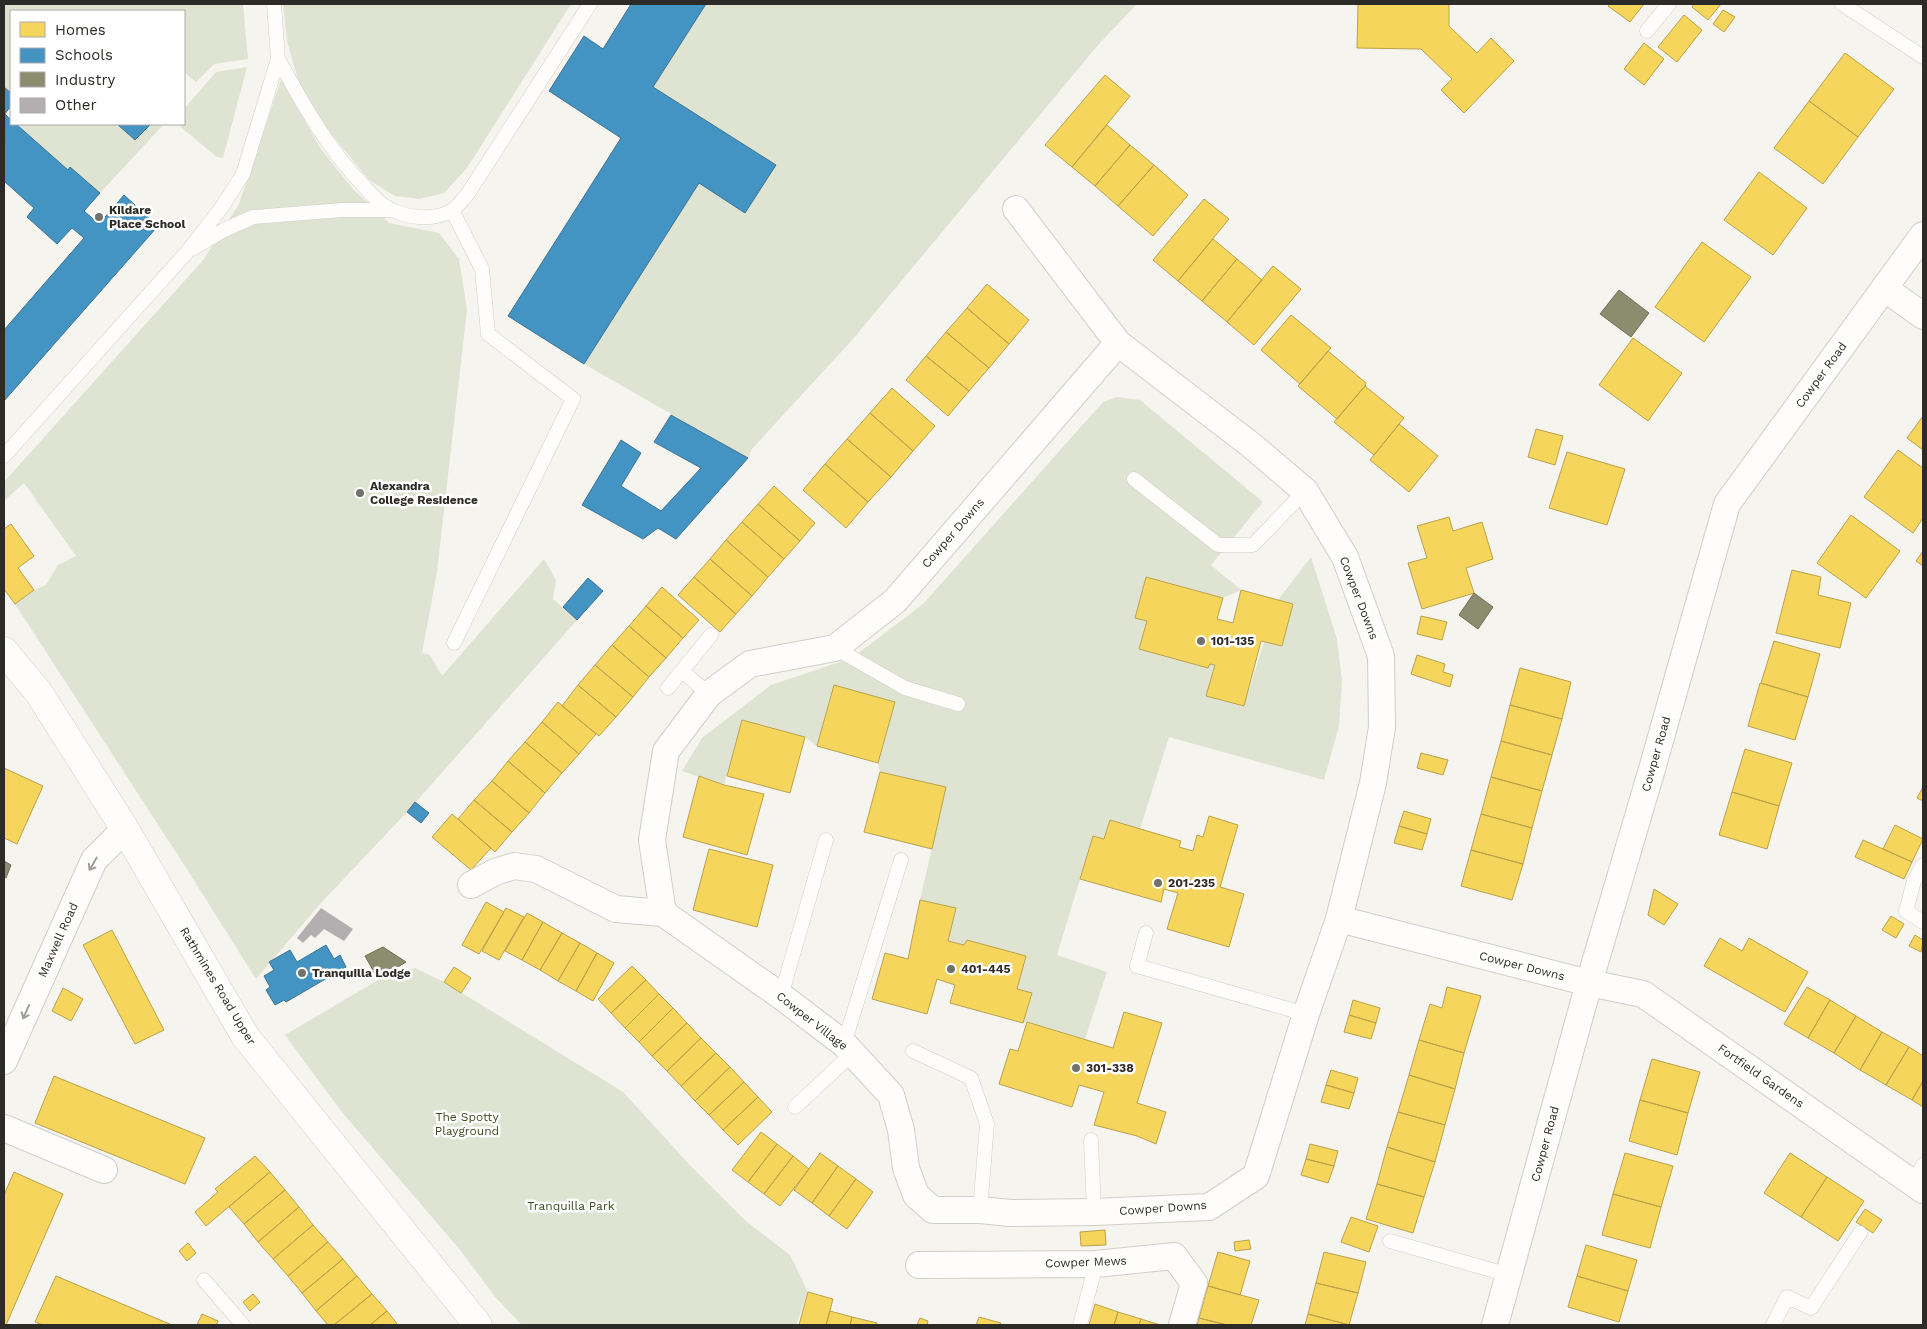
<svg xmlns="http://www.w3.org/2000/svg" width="1927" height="1329" font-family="'Work Sans',sans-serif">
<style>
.green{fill:#dfe3d2}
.homes{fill:#f6d55c;stroke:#baa24c}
.schools{fill:#4393c3;stroke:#3c7494}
.industry{fill:#8c8c6e;stroke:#706f59}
.building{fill:#b3afb1}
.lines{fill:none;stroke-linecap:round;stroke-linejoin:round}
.lane-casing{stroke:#d0cec9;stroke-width:15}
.street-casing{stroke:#d0cec9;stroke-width:28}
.secondary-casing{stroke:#d0cec9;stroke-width:29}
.lane{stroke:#fefdfc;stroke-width:14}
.street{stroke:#fefdfc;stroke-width:26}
.secondary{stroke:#fefdfc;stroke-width:28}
.oneway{stroke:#a09e9c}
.poi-dot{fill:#73716d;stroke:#fff;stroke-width:2}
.labels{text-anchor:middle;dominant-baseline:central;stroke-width:5;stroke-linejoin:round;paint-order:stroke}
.poi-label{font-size:12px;font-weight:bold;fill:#2d2b27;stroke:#fff;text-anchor:start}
.street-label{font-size:12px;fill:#2d2b27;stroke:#fff}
.park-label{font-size:12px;fill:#404c1e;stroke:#fff}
</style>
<rect width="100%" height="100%" fill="#f6f4ee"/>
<path class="green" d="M5 4H243L248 59 214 64 196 82 184 72V11H11V93L4 87Z
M283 4H571L467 168 444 193 419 199 395 196 369 180 325 126 299 83 287 41Z
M706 4H1137L1098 45 853 339 752 449 748 458 584 364 699 183 745 212 776 165 653 87Z
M247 67 223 158 217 157 177 124H184V109L216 72Z
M281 80 321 149 352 188 389 223 439 233 459 259 467 309 437 572 422 653 430 655 442 676 544 559 556 580 553 599 577 620 407 812 320 904 256 979 190 874 15 604 34 590 46 585 58 565 76 556 24 483 4 501V482L204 259 239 204Z
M16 124H117L135 140 151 124H164L100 193 70 167 68 170Z
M1117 397 1140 400 1263 502 1211 565 1241 590 1223 598 1146 577 1135 617 1147 621 1139 649 1208 668 1210 664 1215 665 1206 696 1244 706 1264 642 1282 646 1293 604 1278 600 1311 557 1337 639 1342 681 1339 726 1324 780 1169 737 1140 829 1110 820 1104 839 1093 836 1057 955 1107 972 1085 1039 1028 1022 1023 1023 1032 993 1017 989 1026 956 967 940 964 945 948 941 955 908 920 900 946 787 880 772 878 763 895 702 834 685 817 746 805 737 742 720 724 785 682 771 702 738 771 685 852 658 923 604 1103 402Z
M415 968 444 982 623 1092 688 1163 747 1222 790 1255 808 1292 796 1325H522L496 1298 461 1251 341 1111 285 1035 378 980Z"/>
<path class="homes" d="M1358 4H1449V26L1477 53 1491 38 1514 61 1464 113 1441 90 1452 79 1421 49 1357 48Z
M1610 4H1644L1630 22 1608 6Z
M1694 4H1721L1708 20 1692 7Z
M1723 10 1735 17 1724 32 1713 24Z
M1684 15 1702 30 1677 62 1658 47Z
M1644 43 1664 59 1644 85 1624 69Z
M1845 53 1894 89 1858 137 1809 101Z
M1105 75 1130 96 1072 167 1045 145Z
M1809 101 1858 137 1823 184 1774 148Z
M1107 125 1130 145 1095 186 1072 167Z
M1130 145 1154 165 1118 206 1095 186Z
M1154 165 1188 195 1153 236 1118 206Z
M1759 172 1807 208 1773 255 1724 220Z
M1204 199 1229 219 1178 281 1153 260Z
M1213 239 1237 259 1202 301 1178 281Z
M1702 242 1751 277 1704 342 1655 307Z
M1237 259 1262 280 1227 322 1202 301Z
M1273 266 1301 289 1254 345 1227 322Z
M987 284 1029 320 1009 344 967 308Z
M967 308 1009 344 989 368 946 332Z
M1291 315 1331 348 1300 384 1261 350Z
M946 332 989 368 969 391 926 356Z
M1633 338 1682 373 1648 421 1599 385Z
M1328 351 1366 383 1365 386 1337 419 1298 386Z
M926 356 969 391 948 416 906 380Z
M1365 386 1404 418 1374 455 1334 422Z
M892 388 935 426 913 451 870 413Z
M870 413 913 451 891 477 847 439Z
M1923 416V450L1907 438Z
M1399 424 1438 456 1409 492 1370 460Z
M1536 429 1563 436 1555 465 1528 457Z
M847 439 891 477 868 502 825 464Z
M1898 450 1923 468V518L1913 533 1864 497Z
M1567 452 1625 469 1607 525 1549 508Z
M825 464 868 502 846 528 803 490Z
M774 486 815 523 800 541 758 504Z
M758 504 800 541 784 559 742 522Z
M1851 515 1900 551 1866 598 1817 563Z
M1449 517 1453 531 1482 522 1493 559 1466 568 1474 593 1422 609 1408 563 1427 558 1417 526Z
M742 522 784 559 768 577 726 540Z
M11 524 34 556 18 568 34 590 15 604 4 589V529Z
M726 540 768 577 752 596 710 559Z
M1923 551V566L1916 561Z
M710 559 752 596 736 614 694 577Z
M1792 570 1821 577 1818 595 1851 603 1840 648 1776 633Z
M694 577 736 614 720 632 678 595Z
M1146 577 1223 598 1217 619 1233 623 1241 590 1293 604 1282 646 1261 641 1244 706 1206 696 1215 665 1210 664 1208 668 1139 649 1147 621 1135 618Z
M662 587 699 620 683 638 646 606Z
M646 606 683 638 666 658 629 626Z
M1421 616 1447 622 1442 640 1417 634Z
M629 626 666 658 649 677 612 645Z
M1774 641 1820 654 1808 697 1761 683Z
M612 645 649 677 633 697 595 665Z
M1417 655 1445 664 1443 672 1453 675 1450 687 1411 674Z
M595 665 633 697 616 717 578 685Z
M1520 668 1571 682 1562 719 1510 705Z
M1760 683 1808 697 1795 740 1748 726Z
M578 685 616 717 599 736 562 706Z
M834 685 895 702 878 763 817 746Z
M558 702 596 734 579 754 542 722Z
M1510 705 1562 719 1552 755 1501 741Z
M742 720 805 737 790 793 727 776Z
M542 722 579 754 562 773 525 742Z
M1501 741 1552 755 1542 791 1491 777Z
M525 742 562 773 545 793 508 761Z
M1745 749 1792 763 1779 806 1732 792Z
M1421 753 1448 760 1443 775 1417 768Z
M508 761 545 793 529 813 492 781Z
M4 768 43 786 17 844 4 838Z
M880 772 946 787 932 849 864 832Z
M699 776 724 785 764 794 747 855 683 837Z
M1491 777 1542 791 1532 828 1481 814Z
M492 781 529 813 512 832 474 800Z
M1923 787V801L1917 798Z
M1732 792 1779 806 1767 849 1719 835Z
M474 800 512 832 495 852 458 819Z
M1404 811 1431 819 1427 834 1399 826Z
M452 814 491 848 471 870 432 837Z
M1481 814 1532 828 1523 864 1471 850Z
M1209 816 1238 825 1220 887 1244 894 1229 947 1167 929 1178 893 1164 889 1161 902 1080 879 1093 836 1104 839 1110 820 1181 841 1179 847 1193 851 1197 835 1203 837Z
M1895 825 1923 839 1912 862 1883 849Z
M1399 826 1427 834 1422 850 1394 843Z
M1863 840 1912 862 1904 879 1855 857Z
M709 849 773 865 757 927 693 910Z
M1471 850 1523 864 1512 900 1461 886Z
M1654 889 1678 904 1664 925 1648 915Z
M920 900 956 908 948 941 964 945 967 940 1026 956 1017 989 1032 993 1023 1023 950 1003 955 985 937 979 927 1014 872 999 885 953 908 959Z
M486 902 504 912 479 954 462 945Z
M506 908 524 917 499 960 482 951Z
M527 913 543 922 522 960 505 951Z
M1891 916 1904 924 1896 938 1882 930Z
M543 922 562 933 540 970 522 960Z
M112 930 164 1030 135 1044 83 945Z
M562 933 580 943 558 981 540 970Z
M1915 935 1923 940 1921 952 1909 946Z
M1720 938 1742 951 1749 938 1808 972 1785 1012 1704 966Z
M580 943 597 953 576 991 558 981Z
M597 953 614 963 593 1001 576 991Z
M632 966 646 980 611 1013 598 999Z
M454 967 471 978 461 993 444 982Z
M646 980 659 994 625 1028 611 1013Z
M1447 987 1481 996 1464 1053 1419 1040 1430 1004 1442 1008Z
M1807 987 1830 1000 1808 1038 1784 1024Z
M63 988 83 999 71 1021 52 1011Z
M659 994 673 1008 639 1042 625 1028Z
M1353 1000 1380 1008 1376 1023 1349 1015Z
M1830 1000 1856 1016 1834 1053 1808 1038Z
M673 1008 687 1023 652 1056 639 1042Z
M1124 1012 1162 1023 1137 1103 1166 1112 1156 1144 1137 1136 1094 1125 1104 1092 1079 1085 1072 1107 999 1084 1010 1049 1018 1051 1027 1022 1113 1048Z
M1349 1015 1376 1023 1371 1039 1344 1032Z
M1856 1016 1882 1032 1860 1070 1834 1053Z
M687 1023 701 1038 667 1071 652 1056Z
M1882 1032 1909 1047 1886 1085 1860 1070Z
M701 1038 716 1053 681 1086 667 1071Z
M1419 1040 1464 1053 1455 1089 1409 1075Z
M1909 1047 1923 1056V1081L1912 1100 1886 1085Z
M716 1053 730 1067 695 1101 681 1086Z
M1652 1059 1700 1072 1688 1113 1640 1100Z
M730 1067 744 1082 709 1115 695 1101Z
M1331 1070 1358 1078 1354 1093 1326 1085Z
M1409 1075 1455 1089 1445 1125 1398 1112Z
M54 1076 205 1138 185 1184 35 1123Z
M1923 1081V1107L1912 1100Z
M744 1082 758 1097 723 1130 709 1115Z
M1326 1085 1354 1093 1349 1109 1321 1102Z
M758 1097 772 1112 738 1145 723 1130Z
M1640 1100 1688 1113 1677 1155 1629 1141Z
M1398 1112 1445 1125 1435 1162 1387 1147Z
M761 1132 777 1144 748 1182 732 1170Z
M777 1144 793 1156 764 1194 748 1182Z
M1310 1144 1338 1151 1334 1166 1306 1159Z
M1387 1147 1435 1162 1424 1197 1377 1184Z
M820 1153 838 1166 812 1203 794 1190Z
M1625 1153 1673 1166 1661 1207 1613 1194Z
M1790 1153 1827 1177 1801 1217 1764 1193Z
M255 1156 270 1172 206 1226 195 1212 218 1192 215 1189Z
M793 1156 809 1169 780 1206 764 1194Z
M1306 1159 1334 1166 1328 1183 1301 1175Z
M838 1166 856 1179 829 1216 812 1203Z
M14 1172 63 1194 6 1325H4V1195Z
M270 1172 285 1190 244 1224 229 1207Z
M1827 1177 1864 1201 1838 1241 1801 1217Z
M856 1179 873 1192 847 1229 829 1216Z
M1377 1184 1424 1197 1413 1233 1366 1219Z
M285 1190 299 1207 258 1242 244 1224Z
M1613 1194 1661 1207 1650 1248 1602 1235Z
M299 1207 313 1225 273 1259 258 1242Z
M1865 1209 1882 1220 1873 1233 1856 1222Z
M1351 1217 1378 1226 1369 1252 1341 1242Z
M313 1225 328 1242 288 1276 273 1259Z
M1105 1230 1106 1245 1081 1246 1080 1232Z
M1249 1240 1251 1249 1235 1251 1234 1242Z
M328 1242 343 1259 302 1293 288 1276Z
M188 1243 196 1253 187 1261 179 1251Z
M1586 1245 1637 1260 1628 1291 1577 1276Z
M1218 1252 1250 1261 1240 1295 1208 1286Z
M1324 1252 1366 1262 1358 1293 1316 1283Z
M343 1259 357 1276 316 1311 302 1293Z
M56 1276 172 1325H43L35 1322Z
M357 1276 372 1294 334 1325H328L316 1311Z
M1577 1276 1628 1291 1619 1322 1568 1307Z
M1316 1283 1358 1293 1349 1325 1308 1314Z
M1208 1286 1259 1300 1251 1325H1227L1199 1318Z
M808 1292 833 1299 826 1325H799Z
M253 1294 260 1302 250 1311 243 1302Z
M372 1294 387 1311 370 1325H334Z
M1095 1304 1118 1312 1114 1325H1089Z
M387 1311 398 1325H370Z
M830 1311 852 1317 850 1325H826Z
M1118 1312 1141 1319 1139 1325H1114Z
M202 1314 218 1321 216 1325H197Z
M1308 1314 1349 1325H1305Z
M852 1317 877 1323 876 1325H850Z
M979 1317 1001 1323 1000 1325H976Z
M920 1318 928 1321 927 1325H917Z
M1199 1318 1227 1325H1197Z
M1141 1319 1160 1325H1139Z"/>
<path class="schools" d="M631 4H706L653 87 776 165 745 213 699 183 584 364 508 316 621 138 549 91 584 36 603 49Z
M4 87 11 93V106L4 115Z
M5 114 11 120V124H16L68 170 70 167 100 193 84 211 99 224 124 195 158 226 4 401V330L84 238 72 228 57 244 27 217 34 208 4 181Z
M117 124H151L135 140Z
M671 415 748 458 676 539 658 528 643 539 582 505 621 440 641 453 621 486 661 511 701 468 654 442Z
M588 578 603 591 577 620 563 607Z
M415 802 429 813 421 823 407 812Z
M326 945 334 959 340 955 346 967 286 1002 284 1000 275 1005 266 990 270 987 264 976 274 970 269 962 290 950 297 962Z"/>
<path class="industry" d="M1619 290 1649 313 1631 337 1600 314Z
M1474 593 1493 607 1478 629 1459 615Z
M4 861 11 865 6 878 4 877Z
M383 947 406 962 378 979 365 956Z"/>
<path class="building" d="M321 908 353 929 344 941 324 929 315 938 311 935 303 943 297 938Z"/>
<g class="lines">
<defs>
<path id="lane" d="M1842 4 1923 57
M1647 31 1669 4
M278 59C303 104 327 148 363 185 371 194 381 206 392 210 410 218 433 221 451 211 457 208 462 200 467 195L590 4
M452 210 482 269 488 334 573 399 454 643
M194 248 224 230 253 217 342 210H390
M4 456 187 252 222 207 243 174 278 59 274 4
M1134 479 1218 545H1253L1305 491
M835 648 905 688 958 704
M682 671 709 694
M668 688 711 635
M1923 865 1914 881 1906 911 1923 922
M1146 933 1137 966 1306 1014
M781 996 826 840
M844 1044 901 860
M913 1051 971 1078 987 1124 980 1210
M795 1107 852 1054
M1091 1140 1094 1212
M1913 1183 1923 1165
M1390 1241 1509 1275
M204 1280 243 1325
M1080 1325 1096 1264
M1773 1325 1787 1297 1811 1308 1860 1233"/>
<path id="street" d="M1884 288 1923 316
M471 885 495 872 514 866 536 869 616 909 663 913 781 996 844 1044 891 1095 901 1130 906 1168 916 1195 933 1210H980L1010 1213 1094 1212 1209 1207 1256 1176 1306 1014 1339 919 1373 783 1382 727 1381 656 1345 557 1305 491 1251 445 1118 343 1016 209
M663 913 652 840 666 751 709 694 750 664 835 648 895 601 1118 343
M1339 919 1589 983 1643 994 1923 1190
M4 1061 94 860 125 829
M4 1128 104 1170
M919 1265 1096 1264 1174 1256 1194 1283 1182 1325
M1495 1325 1589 983 1652 769 1727 504 1923 235"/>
<path id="secondary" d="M4 651 39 693 125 829 245 1036 478 1325"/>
</defs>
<use href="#lane" class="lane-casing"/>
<use href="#street" class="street-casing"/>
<use href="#secondary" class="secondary-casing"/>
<use href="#lane" class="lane"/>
<use href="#street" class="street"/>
<use href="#secondary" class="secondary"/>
</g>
<defs><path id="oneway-shaft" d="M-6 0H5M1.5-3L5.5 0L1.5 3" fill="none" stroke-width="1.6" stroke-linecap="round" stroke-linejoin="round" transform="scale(1.25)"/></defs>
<g class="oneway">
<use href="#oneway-shaft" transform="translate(93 864) rotate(120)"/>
<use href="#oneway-shaft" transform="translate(26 1012) rotate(114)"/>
</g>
<g class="poi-dot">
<circle cx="99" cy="217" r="5"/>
<circle cx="360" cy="493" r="5"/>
<circle cx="1201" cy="641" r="5"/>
<circle cx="1158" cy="883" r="5"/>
<circle cx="951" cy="969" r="5"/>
<circle cx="302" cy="973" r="5"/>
<circle cx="1076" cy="1068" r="5"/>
</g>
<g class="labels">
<g class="poi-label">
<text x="109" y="210">Kildare<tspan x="109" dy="14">Place School</tspan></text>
<text x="370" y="486">Alexandra<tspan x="370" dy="14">College Residence</tspan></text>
<text x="1211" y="641">101-135</text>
<text x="1168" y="883">201-235</text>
<text x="961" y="969">401-445</text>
<text x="312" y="973">Tranquilla Lodge</text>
<text x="1086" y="1068">301-338</text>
</g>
<g class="street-label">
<text transform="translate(1821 375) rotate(-54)">Cowper Road</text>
<text transform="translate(953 533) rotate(-49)">Cowper Downs</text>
<text transform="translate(1359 598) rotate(69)">Cowper Downs</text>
<text transform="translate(1656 754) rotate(-74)">Cowper Road</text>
<text transform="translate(58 940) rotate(-66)">Maxwell Road</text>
<text transform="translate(1522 966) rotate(14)">Cowper Downs</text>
<text transform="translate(218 986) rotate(59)">Rathmines Road Upper</text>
<text transform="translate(812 1021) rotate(38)">Cowper Village</text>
<text transform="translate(1761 1076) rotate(35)">Fortfield Gardens</text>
<text transform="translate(1545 1144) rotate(-75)">Cowper Road</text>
<text transform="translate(1163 1208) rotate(-4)">Cowper Downs</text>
<text transform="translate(1086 1262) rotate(-2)">Cowper Mews</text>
</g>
<g class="park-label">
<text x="467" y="1117">The Spotty<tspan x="467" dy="14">Playground</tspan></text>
<text x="571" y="1206">Tranquilla Park</text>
</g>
</g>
<rect width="1927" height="1329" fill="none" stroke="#2d2b27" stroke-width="10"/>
<rect x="10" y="10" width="175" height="115" fill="#ffffff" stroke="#abaaa9"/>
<rect x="20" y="22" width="25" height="15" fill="#f6d55c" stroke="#abaaa9"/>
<text x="55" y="35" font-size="15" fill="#2d2b27">Homes</text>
<rect x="20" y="48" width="25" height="15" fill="#4393c3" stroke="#abaaa9"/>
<text x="55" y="60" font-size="15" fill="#2d2b27">Schools</text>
<rect x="20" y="72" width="25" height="15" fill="#8c8c6e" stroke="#abaaa9"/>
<text x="55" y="85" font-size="15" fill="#2d2b27">Industry</text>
<rect x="20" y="98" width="25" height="15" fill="#b3afb1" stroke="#abaaa9"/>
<text x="55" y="110" font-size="15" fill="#2d2b27">Other</text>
</svg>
